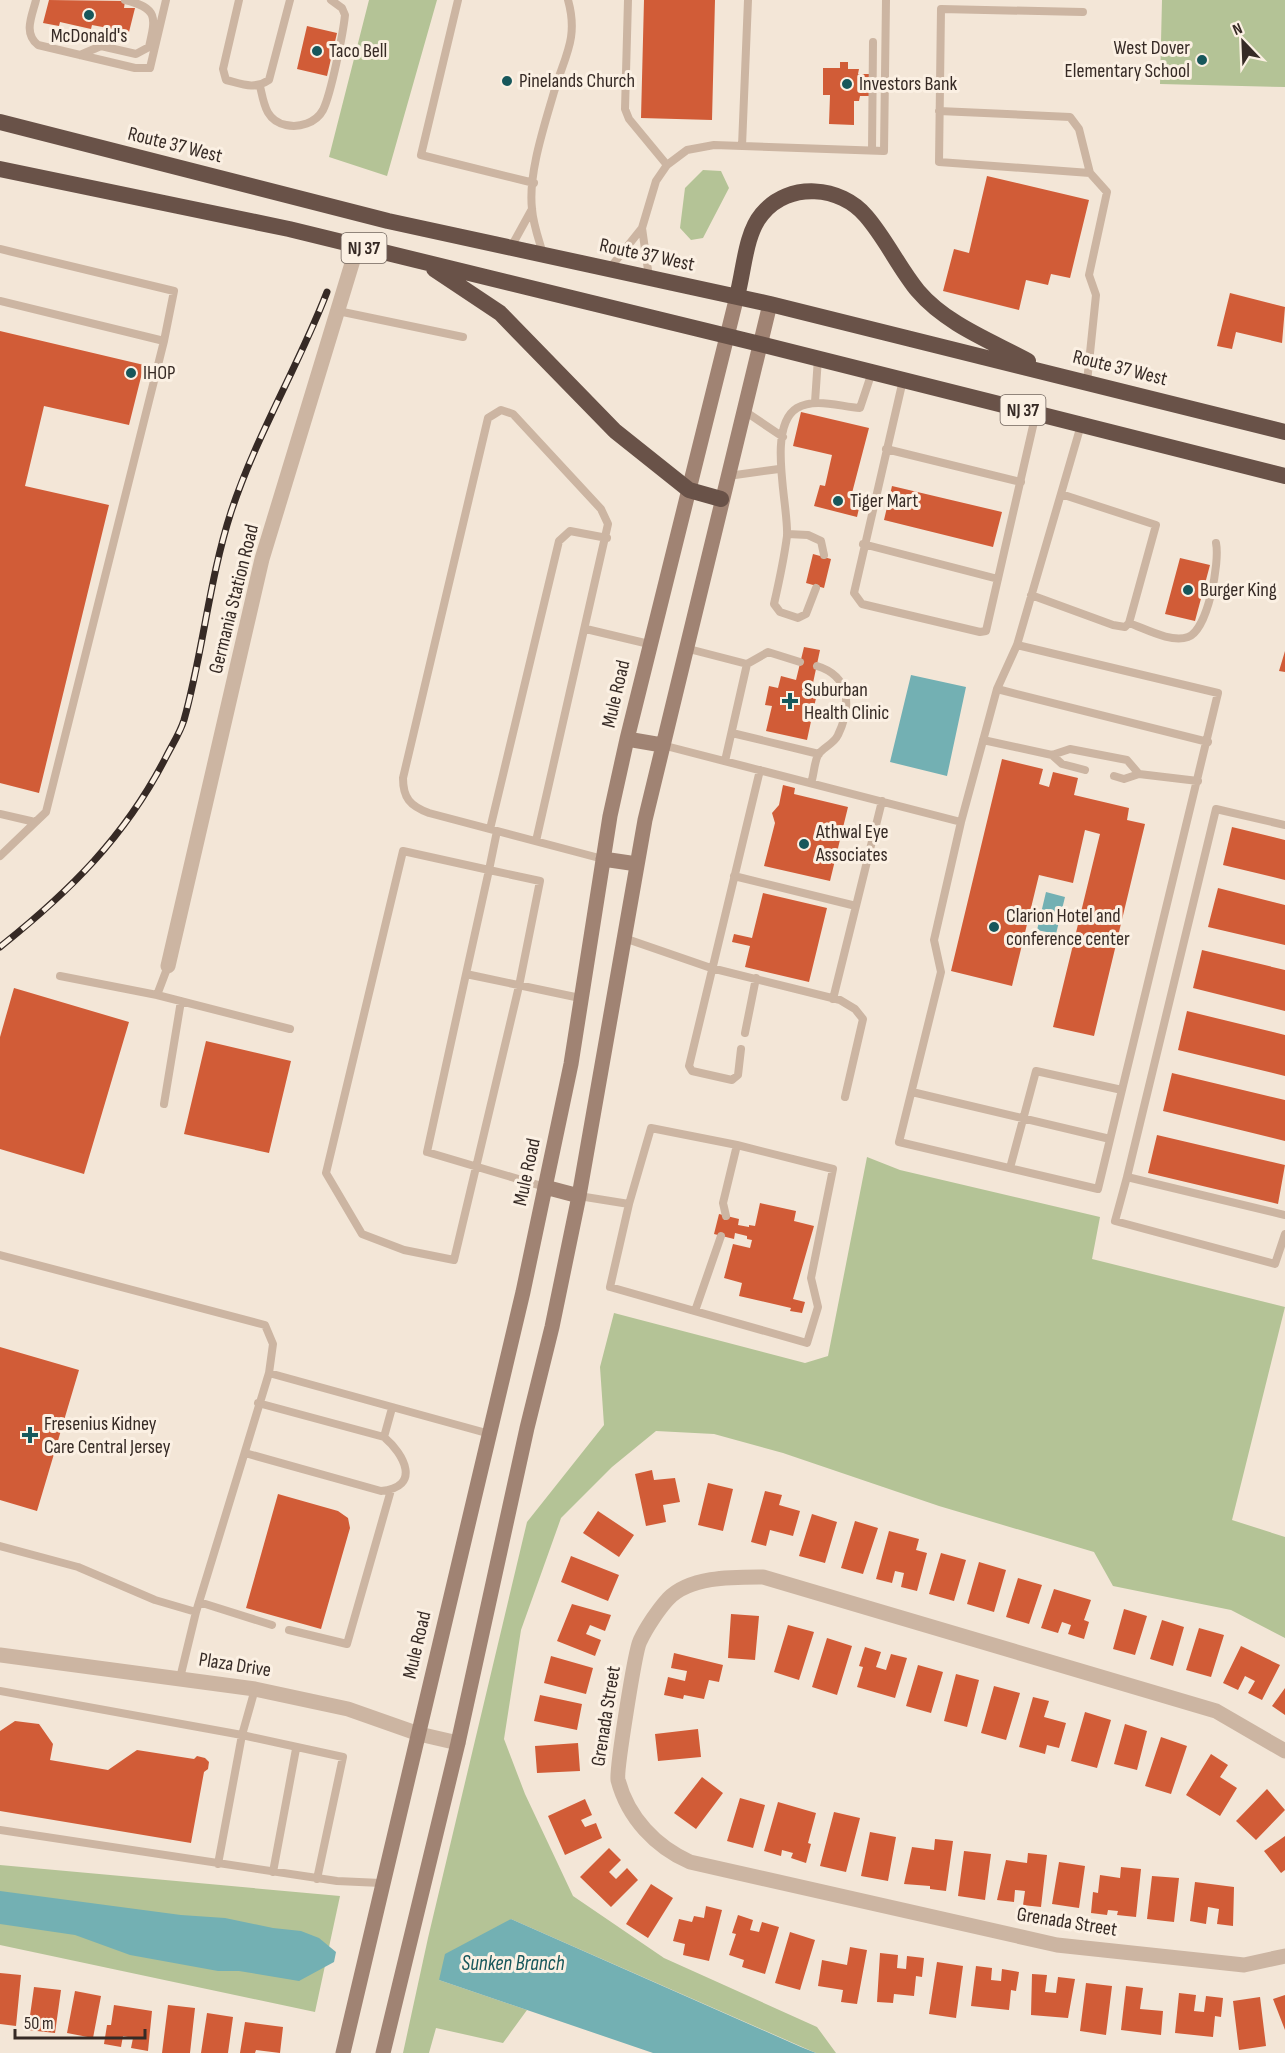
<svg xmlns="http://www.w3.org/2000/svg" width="1285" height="2053" font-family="'Sofia Sans Condensed',sans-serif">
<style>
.green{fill:#b4c396}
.water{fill:#73b0b3}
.building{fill:#d15c37}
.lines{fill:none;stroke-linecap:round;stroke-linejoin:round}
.service{stroke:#ccb5a2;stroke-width:8}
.minor{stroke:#ccb5a2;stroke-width:15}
.secondary{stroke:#a08373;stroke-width:15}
.trunk{stroke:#695248;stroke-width:16}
.rail-casing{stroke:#362a25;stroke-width:7}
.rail{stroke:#fbf0e3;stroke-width:4.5;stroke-dasharray:14;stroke-linecap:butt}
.poi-dot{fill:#17575b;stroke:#fbf0e3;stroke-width:2}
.labels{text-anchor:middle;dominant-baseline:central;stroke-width:6;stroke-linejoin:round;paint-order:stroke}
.shield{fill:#fbf0e3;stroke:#71655e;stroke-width:1.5}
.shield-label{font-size:18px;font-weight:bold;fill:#362a25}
.poi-label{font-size:20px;fill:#362a25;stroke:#fbf0e3;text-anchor:start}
.street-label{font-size:20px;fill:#362a25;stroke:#fbf0e3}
.water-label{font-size:21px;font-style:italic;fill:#17575b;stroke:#fbf0e3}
</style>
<rect width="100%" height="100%" fill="#f3e6d7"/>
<path class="green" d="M369 0H437L387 176 329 157Z
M1162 0H1285V87L1160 84Z
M703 170 721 171 729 188 703 238 691 240 680 228 685 188Z
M867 1157 900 1170 1100 1217 1092 1259 1285 1307 1232 1520 1285 1537V1638L1231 1610 1113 1586 1094 1552 939 1506 783 1453 714 1434 656 1431 612 1467 561 1518 521 1630 504 1739 525 1794 573 1896 664 1958 817 2027 836 2053H816L511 1919 439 1980 527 2010 503 2043 436 2028 429 2053H403L428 1938 527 1522 604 1425 600 1367 614 1313 805 1363 828 1356Z
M0 1865 340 1896 315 2012 0 1945Z"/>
<path class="water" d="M911 675 966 687 947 776 890 762Z
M1046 892 1065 897 1056 934 1037 930Z
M0 1891 181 1915 225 1918 273 1928 301 1931 319 1938 336 1952 334 1962 299 1981 239 1971H218L130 1955 75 1935 0 1924Z
M511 1919 801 2047 816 2053H653L439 1980 445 1954Z"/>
<path class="building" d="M49 0 125 1 124 8H135L129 32 92 25 91 29 60 22 59 26 43 23Z
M644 0H715L712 120 641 118Z
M307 26 337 33 327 76 297 69Z
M840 62H848V69H859L858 74H872L871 96H860L859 101H854V125L829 124 830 95H823V68H840Z
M987 176 1089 200 1070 278 1051 274 1048 285 1026 280 1019 310 943 291 954 249 969 253Z
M1230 293 1285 307 1282 343 1236 332 1232 349 1217 346Z
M0 331 144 365 129 425 44 406 25 486 109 505 39 793 0 783Z
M801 412 869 428 852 493 862 495 857 517 814 506 820 485 825 486 832 455 793 446Z
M892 486 1002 512 993 547 884 520Z
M813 554 831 559 824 588 806 583Z
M1180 558 1210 565 1195 621 1165 614Z
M804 647 820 650 813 683 819 684 807 740 766 731 772 706 765 705 769 686 778 688 781 676 796 680Z
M1285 651V672L1279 671Z
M1002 759 1043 769 1039 784 1049 787 1053 772 1078 778 1074 795 1129 808 1127 820 1145 824 1094 1036 1053 1027 1100 834 1085 830 1073 883 1039 875 1012 986 951 971Z
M783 785 795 788 794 794 848 807 830 881 764 866 775 823 772 813 779 805Z
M1232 827 1285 840V880L1223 865Z
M1218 888 1285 905V945L1208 927Z
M763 893 827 908 809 982 745 967 750 946 732 942 734 934 752 938Z
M1202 950 1285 970V1011L1193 988Z
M14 988 129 1022 84 1174 0 1149V1037Z
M1187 1011 1285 1035V1076L1178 1050Z
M206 1041 291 1061 269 1153 184 1134Z
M1172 1073 1285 1100V1141L1163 1111Z
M1157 1135 1285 1165 1278 1204 1148 1173Z
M760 1203 796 1211 794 1221 814 1226 793 1299 805 1302 802 1313 790 1311 791 1308 739 1296 742 1283 724 1278 733 1244 750 1248 752 1240 747 1239V1236L735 1233 734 1239 714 1234 719 1214 739 1219 738 1225 749 1227V1225L755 1226Z
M0 1347 79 1370 37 1511 0 1500Z
M652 1470 654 1480 675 1478 680 1502 663 1505 666 1522 646 1526 635 1474Z
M708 1483 733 1489 723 1531 698 1525Z
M765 1491 782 1495 779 1505 800 1511 793 1536 770 1530 766 1546 751 1542Z
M278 1494 338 1511 348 1518 350 1528 321 1629 246 1608Z
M598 1511 634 1535 619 1557 583 1533Z
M812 1514 837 1522 825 1563 799 1556Z
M855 1521 878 1528 863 1574 841 1568Z
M889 1531 919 1539 916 1550 927 1553 917 1591 901 1587 904 1573 895 1571 892 1583 876 1579Z
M941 1553 966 1560 954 1601 929 1594Z
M571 1556 619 1575 608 1601 561 1582Z
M979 1562 1006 1570 994 1612 967 1604Z
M1018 1578 1042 1585 1029 1624 1006 1617Z
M1054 1589 1091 1600 1084 1620 1089 1622 1084 1639 1068 1634 1071 1625 1062 1622 1058 1633 1041 1628Z
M572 1604 611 1615 605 1631 590 1625 586 1634 601 1640 595 1656 557 1641Z
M1124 1609 1147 1616 1135 1655 1113 1649Z
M731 1614 759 1616 755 1660 728 1658Z
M1162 1620 1184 1627 1173 1666 1150 1659Z
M788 1625 814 1632 799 1680 774 1672Z
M1199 1628 1224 1635 1211 1677 1186 1670Z
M827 1638 852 1646 837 1695 812 1687Z
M1241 1646 1280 1665 1262 1700 1248 1693 1255 1681 1245 1676 1238 1690 1223 1683Z
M865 1647 881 1652 876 1667 886 1670 891 1654 907 1658 895 1698 857 1687 863 1667 859 1666Z
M674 1653 723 1665 719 1682 709 1680 704 1699 684 1695 683 1699 664 1695 668 1677 685 1681 687 1671 671 1668Z
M551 1656 593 1668 586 1694 544 1683Z
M918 1665 943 1672 931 1713 906 1706Z
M956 1674 979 1680 967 1727 944 1721Z
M994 1686 1020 1693 1006 1740 981 1733Z
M1285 1688V1715L1272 1706Z
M540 1695 582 1704 577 1730 534 1721Z
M1033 1697 1049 1701 1044 1717 1066 1723 1059 1748 1047 1745 1045 1754 1019 1747Z
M1085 1712 1111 1720 1097 1768 1071 1761Z
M15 1721 39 1724 53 1744 50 1760 108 1770 137 1750 194 1759 197 1756 205 1758 209 1762 208 1769 204 1772 191 1843 0 1811V1731Z
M1125 1724 1147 1731 1137 1770 1114 1764Z
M698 1729 701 1757 658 1761 655 1734Z
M1161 1737 1187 1746 1171 1794 1145 1786Z
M578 1743 580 1771 537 1773 535 1746Z
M1211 1754 1228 1765 1220 1777 1237 1788 1220 1816 1186 1795Z
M702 1777 723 1793 696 1829 674 1813Z
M1267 1789 1285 1810 1256 1840 1236 1821Z
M740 1798 765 1805 753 1848 727 1841Z
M585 1799 592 1815 581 1820 585 1827 596 1823 602 1838 565 1855 548 1816Z
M778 1802 816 1813 808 1843 811 1844 806 1863 791 1858 793 1853 782 1850 781 1856 764 1851Z
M834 1812 860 1818 846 1872 820 1866Z
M870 1832 896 1837 888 1881 861 1876Z
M1285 1836V1870L1281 1873 1264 1851Z
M935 1839 953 1841 946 1891 930 1889V1886L904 1884 912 1847 934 1850Z
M609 1848 621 1860 609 1872 616 1879 627 1868 638 1880 611 1907 580 1877Z
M964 1851 991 1854 985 1900 958 1896Z
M1028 1853 1047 1855 1041 1907 1023 1905 1025 1891 1015 1890 1014 1902 997 1900 1006 1860 1027 1863Z
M1059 1862 1085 1866 1079 1908 1052 1904Z
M1121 1867 1141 1869 1136 1917 1117 1915 1118 1911 1108 1910 1107 1915 1091 1913 1093 1892 1098 1893 1100 1875 1120 1878Z
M1152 1876 1179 1878 1174 1922 1147 1919Z
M1195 1882 1234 1887 1233 1926 1217 1924 1219 1909 1208 1907 1206 1924 1190 1921Z
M651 1884 673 1898 648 1938 626 1924Z
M706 1906 722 1910 709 1961 683 1955 685 1944 673 1941 679 1919 692 1922 694 1916 704 1918Z
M738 1915 753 1920 750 1930 759 1932 762 1922 779 1927 765 1974 742 1967 744 1960 729 1955 736 1934 732 1933Z
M790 1932 815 1940 800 1990 775 1983Z
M850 1947 867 1950 857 2004 841 2002 843 1990 818 1986 822 1960 847 1965Z
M880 1953 898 1955 897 1968 906 1969 907 1956 924 1958 922 1977 916 1976 914 1996 894 1994 893 2003 877 2002Z
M937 1962 963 1966 956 2018 929 2014Z
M976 1966 992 1968 991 1980 1001 1981 1002 1969 1019 1972 1016 1991 1011 1990 1009 2010 971 2006Z
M0 1973 21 1975 16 2026 0 2024Z
M1032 1974 1047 1975 1045 1992 1056 1993 1058 1977 1075 1979 1068 2018 1031 2015Z
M1086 1983 1112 1986 1106 2035 1080 2031Z
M1126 1986 1143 1988 1140 2009 1163 2011 1161 2035 1121 2030Z
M34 1987 61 1990 55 2033 28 2030Z
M75 1991 101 1996 93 2038 67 2033Z
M1179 1993 1196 1995 1194 2011 1204 2012 1206 1996 1223 1998 1221 2017 1215 2016 1213 2037 1175 2033Z
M1285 1995V2030L1273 1999Z
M1260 1997 1266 2046 1239 2050 1233 2001Z
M114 2005 152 2011 148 2051 131 2048 133 2038 123 2036 121 2047 104 2044 107 2025H111Z
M168 2005 195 2008 190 2053H162Z
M207 2013 233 2017 228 2053H201Z
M245 2022 283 2027 280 2053 256 2050 255 2053H240Z"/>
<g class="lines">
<path class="service" d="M36 0C32 16 23 33 38 45L135 68H150L166 0
M239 0 223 69 226 80C242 84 254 90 269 80L290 0
M458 0 421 155 534 183
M628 0 625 109 629 119 667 165
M1083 12 941 9 939 162 1090 173
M80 55 101 46 136 54 149 47C156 17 158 8 125 0
M260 86C264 104 266 121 286 125 299 128 316 123 323 110 331 94 343 34 345 15L342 8 331 0
M939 111 1070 117 1079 129 1090 173 1107 192 1089 275 1096 295 1087 382
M742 146 748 0
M872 150 873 42
M642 228 649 277
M511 247 532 209
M0 249 174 291 164 341
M543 254C539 240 533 224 532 209 528 174 544 127 554 92 564 57 579 39 568 0
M610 268 642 228 656 181 667 165 687 150 714 145 884 151 886 0
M0 301 164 341 46 812 0 856
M338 311 463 337
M903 380 854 593 862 604 980 632 986 631 1036 413
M815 402 818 358
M743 410 783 437
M886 449 1021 482
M728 476 779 469
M787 534 808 535 821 541 824 555
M863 544 998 579
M816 588 806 614 798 618 780 612 774 604C779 582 784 559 787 536 789 507 766 427 797 408 815 397 841 407 860 408L872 372
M1031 595 1113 625 1125 627 1129 623 1156 525 1061 494
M1129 623C1146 629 1171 643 1188 637 1208 630 1220 562 1216 543
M586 629 649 644
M685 648 747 664 768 652 800 662
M997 689 1208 742
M732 733 819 754
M983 740 1052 755 1070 749 1127 760 1139 774
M662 745 961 822 997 689 1017 645 1081 425
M1052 755 1062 764 1085 770
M725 761 747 664
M1114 776 1124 779 1139 774 1198 781
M811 783C814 775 814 763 818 755 822 748 834 744 838 735 852 706 850 676 817 666
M0 814 35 822
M961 822 934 940 941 972 899 1142 1098 1189 1218 693 1017 645
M1285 825 1216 809 1127 1177 1285 1215
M490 829 559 541 570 531 607 538
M497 831 489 870 540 881 519 986 454 1260 404 1250 362 1234 326 1173 403 851 489 870 466 974 580 998
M536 841 608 524 601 509 513 414 501 410 488 418 403 778C403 798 410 806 429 813L603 859
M734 876 856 906
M624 938 711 968 840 1000 855 1009 863 1019 845 1097
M466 974 427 1152 545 1187
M60 976 157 995 168 966
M157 995 290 1029
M833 999 882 801
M745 1033 756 978
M741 1049 738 1075 732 1080 692 1071 689 1066 760 770
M912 1092 1110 1139
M164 1104 181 1001
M1010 1168 1036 1071 1122 1090
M1127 1177 1115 1221 1275 1264 1285 1234
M579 1196 629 1204
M726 1216 723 1203 737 1145 651 1128 629 1204 610 1287 807 1343 818 1307 811 1278 833 1169 737 1145
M0 1255 265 1325 273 1344 269 1373
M695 1311 721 1236
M258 1403 384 1437
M245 1453 381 1491C422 1487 404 1454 384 1437L392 1408
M0 1546 78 1567 155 1600 196 1612
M199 1602 272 1625
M289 1630 347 1644 391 1490
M180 1678 196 1612 269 1373 490 1434
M0 1691 242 1735 255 1689
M0 1830 337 1881 381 1883
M218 1864 242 1735 343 1757 317 1879
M273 1872 296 1749"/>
<path class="minor" d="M168 966 262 559 357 247
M0 1655 255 1689 348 1709 419 1734 458 1743
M1285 1751 1216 1711 763 1577C734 1577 690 1576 668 1599 658 1610 646 1628 640 1641 635 1651 616 1771 618 1780 628 1818 656 1847 690 1862L1057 1945 1244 1965 1285 1956"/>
<path class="secondary" d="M627 739 662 745
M603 859 637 864
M545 1187 579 1196
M343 2053 523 1292 571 1064 610 816 627 739 737 296
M383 2053 458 1743 527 1428 552 1327 579 1196 645 820 770 304"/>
<path class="trunk" d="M0 122 388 221 770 304 1285 432
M0 169 289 229 760 344 1285 476
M434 269 500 313 615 431 689 490 721 499
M737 296C744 271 745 234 762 214 789 181 841 186 866 216 886 239 899 268 918 291 946 324 991 341 1028 361"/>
<defs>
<path id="rail" d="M0 947C70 891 125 837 166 757 172 745 180 733 184 720 203 652 209 580 231 512 256 436 298 367 327 292"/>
</defs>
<use href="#rail" class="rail-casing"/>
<use href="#rail" class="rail"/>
</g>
<g class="poi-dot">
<circle cx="89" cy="15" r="6"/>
<circle cx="317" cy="51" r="6"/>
<circle cx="1202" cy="60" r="6"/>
<circle cx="507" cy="81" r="6"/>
<circle cx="847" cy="84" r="6"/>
<circle cx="131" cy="373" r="6"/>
<circle cx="838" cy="501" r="6"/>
<circle cx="1188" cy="590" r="6"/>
<path d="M787 692h6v6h6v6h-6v6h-6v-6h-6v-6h6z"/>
<circle cx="804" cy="844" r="6"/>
<circle cx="994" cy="927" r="6"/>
<path d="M27 1426h6v6h6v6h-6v6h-6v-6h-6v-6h6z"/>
</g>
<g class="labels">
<g class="shield">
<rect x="341.5" y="233" width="45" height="30" rx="4.5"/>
<rect x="1000.5" y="395" width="45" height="30" rx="4.5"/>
</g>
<g class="shield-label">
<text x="364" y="248">NJ 37</text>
<text x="1023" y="410">NJ 37</text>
</g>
<g class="poi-label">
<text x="89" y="36" text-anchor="middle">McDonald's</text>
<text x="1190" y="48" text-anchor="end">West Dover<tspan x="1190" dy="23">Elementary School</tspan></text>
<text x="329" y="51">Taco Bell</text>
<text x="519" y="81">Pinelands Church</text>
<text x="859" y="84">Investors Bank</text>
<text x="143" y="373">IHOP</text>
<text x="850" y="501">Tiger Mart</text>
<text x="1200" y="590">Burger King</text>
<text x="804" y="690">Suburban<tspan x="804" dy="23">Health Clinic</tspan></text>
<text x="816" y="832">Athwal Eye<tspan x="816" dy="23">Associates</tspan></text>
<text x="1006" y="916">Clarion Hotel and<tspan x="1006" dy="23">conference center</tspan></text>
<text x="44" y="1424">Fresenius Kidney<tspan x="44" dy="23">Care Central Jersey</tspan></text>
</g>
<g class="street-label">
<text transform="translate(175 145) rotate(14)">Route 37 West</text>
<text transform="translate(647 255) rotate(12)">Route 37 West</text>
<text transform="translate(1120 368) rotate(14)">Route 37 West</text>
<text transform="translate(234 599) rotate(-76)">Germania Station Road</text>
<text transform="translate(616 694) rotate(-77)">Mule Road</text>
<text transform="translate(527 1172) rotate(-78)">Mule Road</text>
<text transform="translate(417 1645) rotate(-77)">Mule Road</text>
<text transform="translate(235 1665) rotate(9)">Plaza Drive</text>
<text transform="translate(606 1716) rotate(-81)">Grenada Street</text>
<text transform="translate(1067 1922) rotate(9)">Grenada Street</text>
</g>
<g class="water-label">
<text x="513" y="1963">Sunken Branch</text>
</g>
</g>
<g transform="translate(1243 42) rotate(337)" stroke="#fbf0e3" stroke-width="4.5" paint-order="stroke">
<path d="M0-4.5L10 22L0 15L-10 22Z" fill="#362a25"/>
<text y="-9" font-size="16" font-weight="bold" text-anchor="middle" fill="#362a25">N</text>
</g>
<path d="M15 2029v9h130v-9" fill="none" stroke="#362a25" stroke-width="3"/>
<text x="24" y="2029" font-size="18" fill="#362a25" stroke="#fbf0e3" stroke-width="4.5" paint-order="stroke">50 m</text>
</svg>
